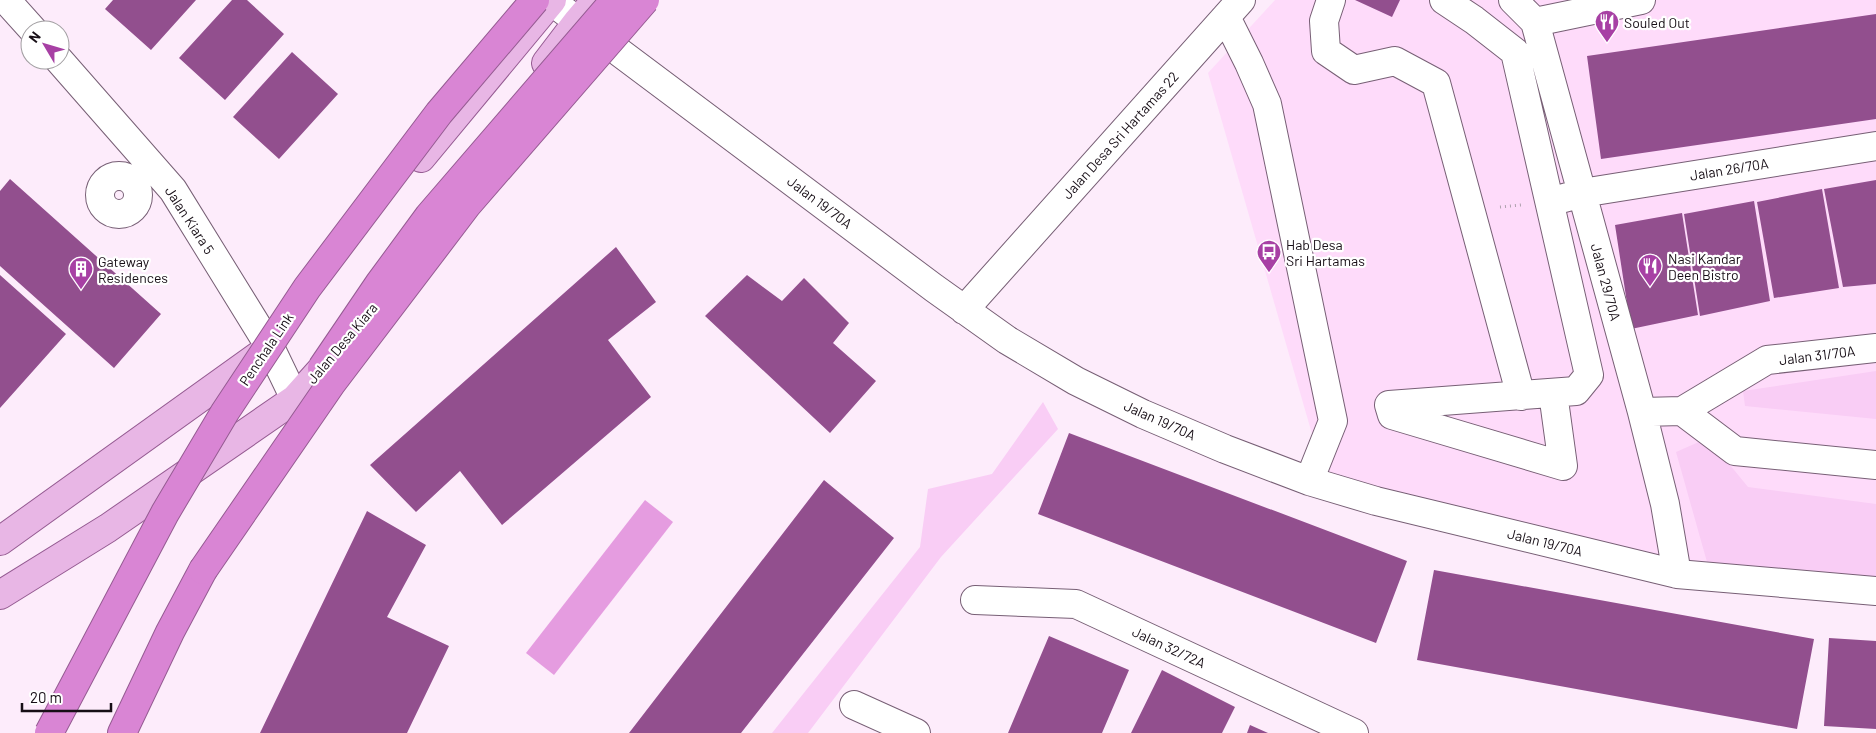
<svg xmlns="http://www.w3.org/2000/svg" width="1876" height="733" font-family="Barlow,sans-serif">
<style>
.built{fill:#fedbfa}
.green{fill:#f9cdf5}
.water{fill:#e59ce0}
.building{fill:#924f8e}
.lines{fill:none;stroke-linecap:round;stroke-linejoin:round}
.minor-casing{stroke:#775f75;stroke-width:30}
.major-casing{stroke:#955b92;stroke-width:30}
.highway-casing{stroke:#955b92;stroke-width:30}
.path{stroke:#afa1ae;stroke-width:3;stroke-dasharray:1 4;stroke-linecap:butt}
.minor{stroke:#fff;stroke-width:28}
.major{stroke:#e8b6e5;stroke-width:28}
.highway{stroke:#d985d4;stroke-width:28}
.highway-bridge-casing{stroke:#955b92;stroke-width:30;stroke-linecap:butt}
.highway-bridge{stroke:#d985d4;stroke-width:28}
.labels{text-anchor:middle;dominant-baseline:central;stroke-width:4.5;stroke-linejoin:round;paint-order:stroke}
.poi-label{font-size:14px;fill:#170e16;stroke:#fff;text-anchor:start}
.street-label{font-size:14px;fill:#170e16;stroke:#fff}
</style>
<rect width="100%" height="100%" fill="#fdecfb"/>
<path class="built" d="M1275 0H1876V572L1692 566 1327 486 1208 73Z"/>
<path class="green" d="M1876 371V419L1745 406 1743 391Z
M1043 402 1058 429 941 557 808 733H772L920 547 928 489 992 474Z
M1701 441 1721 454 1748 487 1876 504V580L1707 562 1676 452Z"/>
<path class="water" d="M645 500 673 522 554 675 526 653Z"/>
<path class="building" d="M113 0H196L151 50 105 9Z
M232 0H247L284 34 225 100 179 58Z
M1355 0H1400L1392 17Z
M1876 14V119L1601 159 1587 56Z
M292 52 338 94 279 159 233 117Z
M10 179 161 314 114 368 0 266V191Z
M1876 180V284L1843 287 1824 189Z
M1822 189 1839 288 1774 298 1757 202Z
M1754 201 1770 301 1700 316 1684 214Z
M1682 213 1698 315 1631 329 1615 225Z
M616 247 656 302 608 340 651 397 502 525 460 471 416 512 370 465Z
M0 275 66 334 0 408Z
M747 275 782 301 804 278 849 323 833 343 876 381 830 433 705 316Z
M1069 433 1407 561 1376 643 1038 514Z
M824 480 894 538 741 733H629Z
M367 511 426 545 387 617 449 646 407 733H260Z
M1434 570 1814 639 1797 729 1417 660Z
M1049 636 1129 670 1102 733H1008Z
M1829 638 1876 641V729L1824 726Z
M1162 670 1235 707 1222 733H1131Z
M1250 725 1268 733H1247Z"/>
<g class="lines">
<defs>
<path id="minor" d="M6 0 33 30
M1331 0 1324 21 1326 51 1354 70 1395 61 1436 83 1521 396
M1444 0 1474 20 1515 52 1589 375 1576 391 1389 405 1392 415 1563 466 1553 393
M1513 0 1535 22 1642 412 1665 504 1677 574
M551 1 934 288 1007 340 1076 381 1143 414 1225 449 1309 481 1376 501 1677 574 1876 591
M1226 17 1249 63 1267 104 1333 421 1309 481
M1535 22 1641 0
M59 60 173 190 270 347 295 399
M100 195a19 19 0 1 1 38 0a19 19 0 1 1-38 0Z
M1564 198 1582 193 1876 146
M964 310 1241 0
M1682 411 1735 451 1876 465
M1642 412 1682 411 1767 360 1876 348
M975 600 1076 604 1354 733
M854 705 916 733"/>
<path id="major" d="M546 63 578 21 596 0
M421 158 552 0
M0 541 265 351
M0 595 108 528 295 399 338 351"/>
<path id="highway" d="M122 733 170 632 203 570"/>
</defs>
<use href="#minor" class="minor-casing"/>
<use href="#major" class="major-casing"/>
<use href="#highway" class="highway-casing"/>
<path class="path" d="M1500 207 1521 205"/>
<use href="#minor" class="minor"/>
<use href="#major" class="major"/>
<use href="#highway" class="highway"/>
<defs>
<path id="highway-bridge" d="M322 368 379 284 429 216 615 0
M203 570 331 384 467 205 645 0
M49 733 165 513 225 412 307 288 439 113 535 0"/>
</defs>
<use href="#highway-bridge" class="highway-bridge-casing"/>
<use href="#highway-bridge" class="highway-bridge"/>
</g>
<defs>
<symbol id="restaurant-pin" viewBox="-11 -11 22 30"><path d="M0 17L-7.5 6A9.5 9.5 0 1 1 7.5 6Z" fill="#a740a4" stroke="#fff"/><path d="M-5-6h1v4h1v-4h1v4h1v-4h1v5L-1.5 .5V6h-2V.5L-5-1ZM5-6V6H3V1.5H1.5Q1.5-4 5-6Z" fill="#fff"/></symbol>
<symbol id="bus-pin" viewBox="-11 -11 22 30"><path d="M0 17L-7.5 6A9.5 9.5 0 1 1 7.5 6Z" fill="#a740a4" stroke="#fff"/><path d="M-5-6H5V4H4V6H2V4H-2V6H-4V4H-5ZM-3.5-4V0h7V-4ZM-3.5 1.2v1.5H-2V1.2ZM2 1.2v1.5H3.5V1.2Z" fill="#fff"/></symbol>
<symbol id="building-pin" viewBox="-11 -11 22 30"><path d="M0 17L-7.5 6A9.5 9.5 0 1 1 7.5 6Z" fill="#a740a4" stroke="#fff"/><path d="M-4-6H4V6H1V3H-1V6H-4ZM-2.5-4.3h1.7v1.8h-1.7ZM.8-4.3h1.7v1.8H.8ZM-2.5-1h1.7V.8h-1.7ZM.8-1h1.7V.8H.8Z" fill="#fff"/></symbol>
</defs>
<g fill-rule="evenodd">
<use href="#restaurant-pin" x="1593" y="8" width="28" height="38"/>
<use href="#bus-pin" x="1255" y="238" width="28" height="38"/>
<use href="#restaurant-pin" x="1636" y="252" width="28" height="38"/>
<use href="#building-pin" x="67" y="255" width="28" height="38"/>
</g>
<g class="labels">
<g class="poi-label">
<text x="1624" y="22">Souled Out</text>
<text x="1286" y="244">Hab Desa<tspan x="1286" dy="16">Sri Hartamas</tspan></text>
<text x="1668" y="258">Nasi Kandar<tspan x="1668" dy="16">Deen Bistro</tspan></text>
<text x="98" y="261">Gateway<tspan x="98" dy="16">Residences</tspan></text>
</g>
<g class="street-label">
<text transform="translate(1120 135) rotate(-48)">Jalan Desa Sri Hartamas 22</text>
<text transform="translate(1729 169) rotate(-9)">Jalan 26/70A</text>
<text transform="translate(820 202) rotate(37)">Jalan 19/70A</text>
<text transform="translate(190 220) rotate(57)">Jalan Kiara 5</text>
<text transform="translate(1606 282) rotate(75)">Jalan 29/70A</text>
<text transform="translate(342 343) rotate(-50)">Jalan Desa Kiara</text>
<text transform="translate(266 349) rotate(-56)">Penchala Link</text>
<text transform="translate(1817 355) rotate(-7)">Jalan 31/70A</text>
<text transform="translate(1160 420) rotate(24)">Jalan 19/70A</text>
<text transform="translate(1545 542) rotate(14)">Jalan 19/70A</text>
<text transform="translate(1169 647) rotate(25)">Jalan 32/72A</text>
</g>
</g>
<g transform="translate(45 45) rotate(308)"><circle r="24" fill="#ffffff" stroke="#a29fa2"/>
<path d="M0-4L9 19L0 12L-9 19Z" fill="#a740a4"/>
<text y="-8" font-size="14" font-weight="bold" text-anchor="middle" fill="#170e16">N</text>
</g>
<path d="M22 703v8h89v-8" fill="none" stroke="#170e16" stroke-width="2.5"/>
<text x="30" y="703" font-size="15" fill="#170e16" stroke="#ffffff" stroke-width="4" paint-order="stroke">20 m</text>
</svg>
